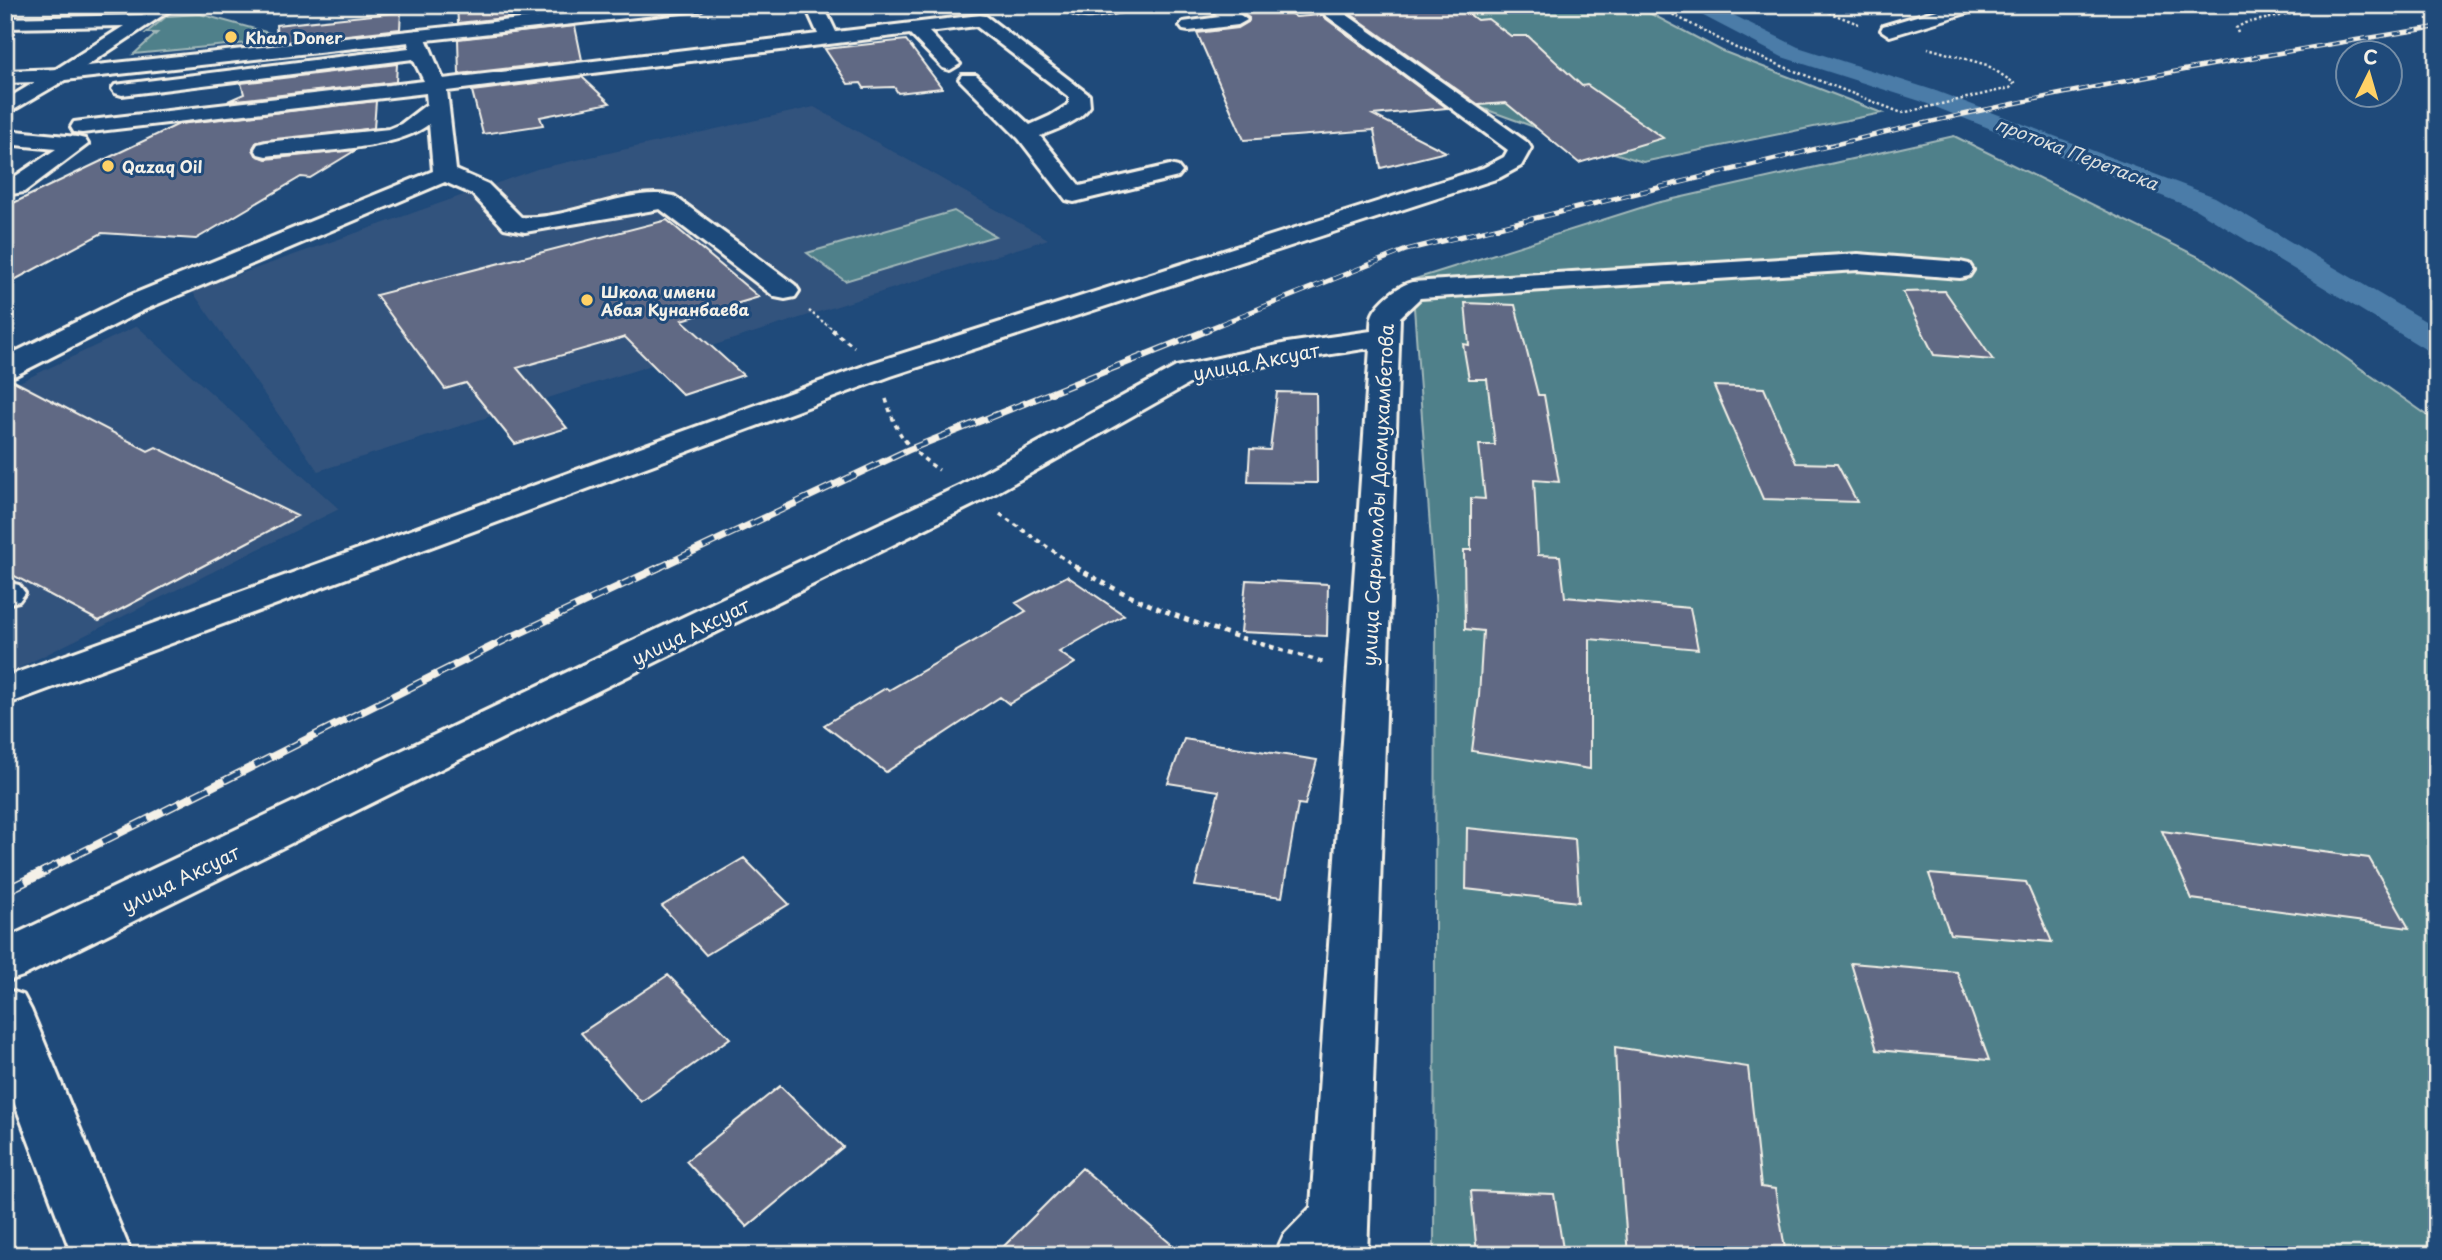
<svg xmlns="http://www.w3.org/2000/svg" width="2442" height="1260" font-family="'Playpen Sans',sans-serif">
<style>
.built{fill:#33537d}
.green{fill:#50808a;stroke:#a2b8b9;stroke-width:2}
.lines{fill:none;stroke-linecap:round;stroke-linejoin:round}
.canal{fill:#4b7ca8;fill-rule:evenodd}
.building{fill:#616984;stroke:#f4f1e8;stroke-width:2}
.minor-casing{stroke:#f4f1e8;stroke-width:6}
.major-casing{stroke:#f4f1e8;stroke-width:6}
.path-far2{stroke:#f4f1e8;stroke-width:2.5;stroke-dasharray:2.5 2.5;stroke-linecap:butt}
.path-far1{stroke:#f4f1e8;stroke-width:3.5;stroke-dasharray:4.5 4.5;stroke-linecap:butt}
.path{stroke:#f4f1e8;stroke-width:4.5;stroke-dasharray:5 5;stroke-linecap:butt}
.minor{fill:#1f4a7a;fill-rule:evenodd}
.major{fill:#1f4a7a;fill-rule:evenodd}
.rail-far4-casing{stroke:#f4f1e8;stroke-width:4.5}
.rail-far3-casing{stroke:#f4f1e8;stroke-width:5}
.rail-far2-casing{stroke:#f4f1e8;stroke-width:7}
.rail-far1-casing{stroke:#f4f1e8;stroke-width:8}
.rail-casing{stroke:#f4f1e8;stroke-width:10}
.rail-far4{stroke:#1f4a7a;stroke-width:2.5;stroke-dasharray:8;stroke-linecap:butt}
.rail-far3{stroke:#1f4a7a;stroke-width:3.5;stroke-dasharray:10;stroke-linecap:butt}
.rail-far2{stroke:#1f4a7a;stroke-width:4.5;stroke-dasharray:13;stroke-linecap:butt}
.rail-far1{stroke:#1f4a7a;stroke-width:5;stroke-dasharray:17;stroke-linecap:butt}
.rail{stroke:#1f4a7a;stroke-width:7;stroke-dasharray:22;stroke-linecap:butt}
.poi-dot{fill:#ffd166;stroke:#1f4a7a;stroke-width:2.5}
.labels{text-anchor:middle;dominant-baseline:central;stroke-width:6;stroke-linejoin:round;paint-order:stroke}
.far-poi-label{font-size:16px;font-weight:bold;fill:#f4f1e8;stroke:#1f4a7a;text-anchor:start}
.far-water-label{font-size:18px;font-style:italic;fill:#dbdfde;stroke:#1f4a7a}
.street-label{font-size:19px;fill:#f4f1e8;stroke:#1f4a7a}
</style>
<rect width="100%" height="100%" fill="#1f4a7a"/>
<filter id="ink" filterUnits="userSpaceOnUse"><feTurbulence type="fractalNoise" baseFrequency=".0143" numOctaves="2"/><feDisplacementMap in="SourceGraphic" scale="14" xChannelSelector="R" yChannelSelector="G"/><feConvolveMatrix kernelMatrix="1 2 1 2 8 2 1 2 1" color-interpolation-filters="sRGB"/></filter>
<g filter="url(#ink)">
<path class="built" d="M814 107 1048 239 318 471 192 291 537 169Z
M137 326 339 509 5 675V389Z"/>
<path class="green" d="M1331 5H1634L1722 51 1882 113 1643 162 1559 136 1468 103Z
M200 14 291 39 134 54 157 33H146L167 16Z
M1954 136 2209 262 2437 422V1255H1434L1436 609 1412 280 1656 203Z
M954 211 995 236 845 281 807 253Z"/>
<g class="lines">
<path class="canal" d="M1687 5H1713L1798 47 1936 91 2215 197 2437 328V352L2425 349 2195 209 1920 101 1782 57 1690 9Z"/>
</g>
<path class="building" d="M457 5H570L571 11 458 23Z
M1232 5H1278L1296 17 1321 15 1447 108 1373 115 1446 152 1381 168 1374 130 1244 140 1197 33 1238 28 1248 22 1249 18Z
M1458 6 1477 20 1488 19 1511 36H1528L1582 86 1587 85 1663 138 1579 163 1506 103 1479 105 1348 12Z
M401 12 400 29 277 43 276 25Z
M575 26 582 60 459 74 458 39Z
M906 40 942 88 898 93 894 87 864 88 861 83 848 84 825 49Z
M397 64 396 82 228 101 244 94 241 83Z
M582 77 610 103 540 117 543 125 483 134 472 91Z
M376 101 374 128 256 143 253 148 256 155 266 159 356 150 310 178 301 177 196 239 102 233 5 285V207L179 124Z
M667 220 759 297 682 320 743 375 683 395 625 337 517 368 567 428 515 444 466 383 445 389 376 295Z
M1945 291 1993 360 1934 355 1903 292Z
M1465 303 1515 305 1538 395H1544L1559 482 1534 480 1538 555 1560 556 1565 597 1690 608 1698 649 1590 639V769L1472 751 1479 696 1483 631 1465 629 1464 550H1471V498L1485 499 1479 445H1495L1487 379H1469L1463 344 1469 345Z
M10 379 148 451 156 447 297 516 99 621 5 571V380Z
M1714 386 1764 388 1796 463 1837 464 1857 502 1763 499Z
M1277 392 1316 393 1317 483 1248 482 1250 449 1270 450Z
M1067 576 1124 615 1059 652 1075 663 1009 704 1000 697 886 772 824 725 886 688 889 690 1026 611 1016 603Z
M1246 580 1328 584 1327 636 1241 632Z
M1184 739 1317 760 1305 805 1298 804 1282 897 1195 886 1219 791 1168 783Z
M1467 828 1575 839 1579 902 1466 889Z
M2162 831 2369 858 2409 928 2192 899Z
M744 858 789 904 706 955 662 906Z
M1929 874 2026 882 2052 942 1950 934Z
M1851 963 1957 972 1989 1060 1877 1050Z
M668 975 730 1038 641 1102 581 1033Z
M1615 1047 1748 1067 1761 1187 1775 1189 1786 1255H1628L1619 1143Z
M780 1086 843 1147 747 1227 686 1161Z
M1082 1168 1184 1255H995Z
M1471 1191 1554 1194 1564 1255H1477Z"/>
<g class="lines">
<defs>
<path id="minor" d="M157 5H178L67 79H53L50 75 53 71 124 26 5 28V18L142 15Z
M805 5H823L836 32 980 15 986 16 1089 95 1090 106C1079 122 1058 129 1040 136L1080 186 1170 165 1178 167 1182 172 1178 177 1074 202 1066 200 1019 139 959 79 962 75H976L1030 125 1050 116 1069 104V97L976 26 929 32 960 64 950 70 943 68 910 34 447 91 456 170 488 184 521 217C568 221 629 185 674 196L795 285 799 291 795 297 785 299 775 297 660 209 525 232 504 228 472 194 445 182 146 309 16 375 5 378V357L126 297 433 171 429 124C395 151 311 151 266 156L258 154 255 149 258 144 266 142 389 129 401 124 427 104 426 93 82 133 74 132 71 127 74 122 82 121 424 81 413 59 122 95 115 93 112 89 115 85 409 48 407 36 416 30 425 36 443 79 818 34Z
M1124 5 1122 11C1108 14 1079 21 1069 11L1078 6Z
M1146 5H1171L1162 10 1149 9Z
M1205 5H1227L1247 20 1238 25 1189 31 1183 30 1180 26 1183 22 1220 17Z
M1312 5H1333L1528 143 1531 148 1521 166 1499 178 891 376 5 705V677L869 364 1483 168 1504 157 1508 150Z
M1954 5H1983L1980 9 1890 36 1881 30 1883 26Z
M5 130 77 137 85 139 88 144 24 192 5 195V181L10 180 56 149 5 144Z
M1858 254 1960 262 1969 264 1973 270 1969 276 1960 278 1858 270 1420 298 1400 317 1367 1255H1275L1284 1235 1311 1207 1370 348 1287 361 1196 380 985 499 23 976 5 982V939L961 485 1176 367 1287 343 1371 331C1371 325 1371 318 1373 314 1379 301 1399 285 1412 282Z
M5 582 19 585 25 593 19 601 5 604Z
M5 989 23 995 31 1010 132 1255H72L5 1078Z"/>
<path id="major" d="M649 5H709L700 10 65 80 5 115V100L35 82 5 83V71L60 69Z"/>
</defs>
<use href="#minor" class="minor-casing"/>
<use href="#major" class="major-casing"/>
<path class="path-far2" d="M1655 5 1736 48 1902 113 2010 88 2014 83 1987 65 1928 48
M1810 5 1861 25
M2238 33 2236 28 2245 23 2335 5
M809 311 835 331"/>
<path class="path-far1" d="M832 330 854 347
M886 399C897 436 908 449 939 470
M1000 514 1079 569"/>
<path class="path" d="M1076 567C1154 615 1240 638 1327 663"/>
<use href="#minor" class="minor"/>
<use href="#major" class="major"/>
<defs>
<path id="rail-far4" d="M1829 146C2029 96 2233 59 2437 27"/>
<path id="rail-far3" d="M1203 331 1406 250 1836 144"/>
<path id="rail-far2" d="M656 569 908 450 1208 330"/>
<path id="rail-far1" d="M42 872 507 639 660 567"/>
<path id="rail" d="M5 891 46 871"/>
</defs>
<use href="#rail-far4" class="rail-far4-casing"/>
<use href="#rail-far3" class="rail-far3-casing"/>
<use href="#rail-far2" class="rail-far2-casing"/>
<use href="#rail-far1" class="rail-far1-casing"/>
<use href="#rail" class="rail-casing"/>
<use href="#rail-far4" class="rail-far4"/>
<use href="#rail-far3" class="rail-far3"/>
<use href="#rail-far2" class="rail-far2"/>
<use href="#rail-far1" class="rail-far1"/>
<use href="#rail" class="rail"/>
</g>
</g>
<g class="poi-dot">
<circle cx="231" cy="37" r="7"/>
<circle cx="108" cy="166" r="7"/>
<circle cx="587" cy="300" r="7"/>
</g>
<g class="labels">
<g class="far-poi-label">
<text x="245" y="37">Khan Doner</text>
<text x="122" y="166">Qazaq Oil</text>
<text x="601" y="291">Школа имени<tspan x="601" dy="18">Абая Кунанбаева</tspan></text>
</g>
<g class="far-water-label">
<text transform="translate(2077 153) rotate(21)">протока Перетаска</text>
</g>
<g class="street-label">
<text transform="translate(1256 361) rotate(-11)">улица Аксуат</text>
<text transform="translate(1377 495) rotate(-87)">улица Сарымолды Досмухамбетова</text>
<text transform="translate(690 631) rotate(-26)">улица Аксуат</text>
<text transform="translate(180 878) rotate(-26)">улица Аксуат</text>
</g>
</g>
<rect width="2442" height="1260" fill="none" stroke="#1f4a7a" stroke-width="28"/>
<rect x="14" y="14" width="2414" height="1232" fill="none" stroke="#f4f1e8" stroke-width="2.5" filter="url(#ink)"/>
<g transform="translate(2369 74) rotate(5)"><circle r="33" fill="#1f4a7a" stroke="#748da6" stroke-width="2"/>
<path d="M0-5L12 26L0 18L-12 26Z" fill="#ffd166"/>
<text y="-10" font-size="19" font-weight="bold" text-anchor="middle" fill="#f4f1e8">С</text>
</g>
</svg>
